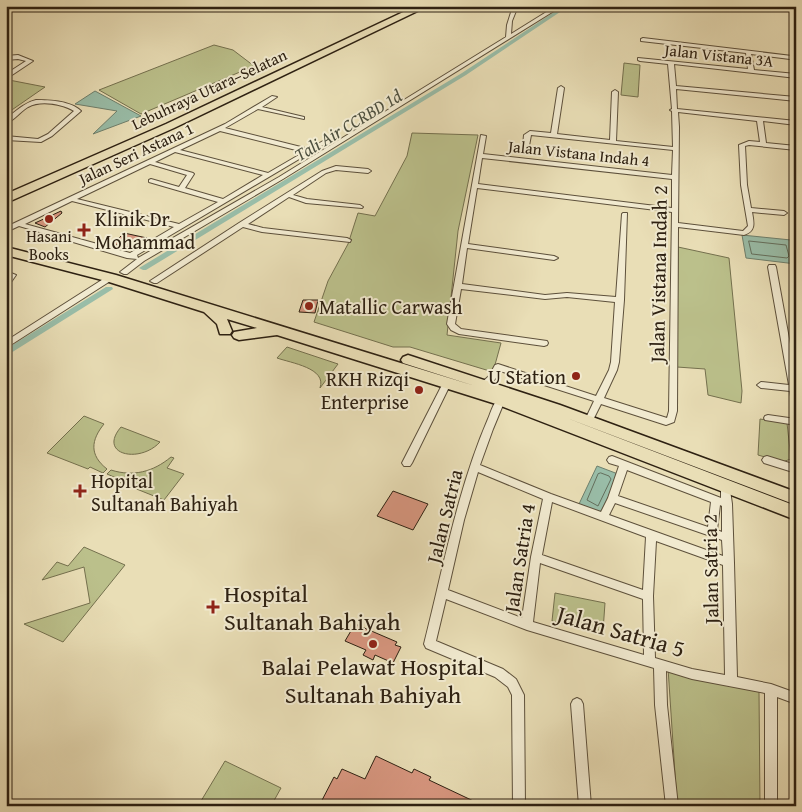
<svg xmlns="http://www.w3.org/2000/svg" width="802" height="812" font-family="'Gentium Book Plus',serif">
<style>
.green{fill:#bbc08b;stroke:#74704e}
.water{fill:#99bda8;stroke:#6e7f6c}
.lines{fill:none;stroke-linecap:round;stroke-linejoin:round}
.shore{stroke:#646f5d;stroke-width:1}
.canal{fill:#99bda8;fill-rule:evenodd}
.building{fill:#d7967f;stroke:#2e2112}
.minor-casing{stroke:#5d503b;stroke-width:2}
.trunk-casing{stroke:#2e2112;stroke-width:3}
.motorway-casing{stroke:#2e2112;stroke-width:3}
.minor{fill:#f1ead0;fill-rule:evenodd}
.trunk{fill:#e9deb6;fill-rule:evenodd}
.motorway{fill:#e9deb6;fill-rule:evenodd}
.poi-dot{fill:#8f2418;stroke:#f1ead0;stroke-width:2}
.labels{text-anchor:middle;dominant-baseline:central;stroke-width:4;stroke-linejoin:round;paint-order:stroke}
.far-street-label{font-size:16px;fill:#2e2112;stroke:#f1ead0}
.far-poi-label{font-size:16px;fill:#2e2112;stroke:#f1ead0}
.far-water-label{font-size:18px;font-style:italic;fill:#4e503f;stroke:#f1ead0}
.poi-label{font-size:20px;fill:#2e2112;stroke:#f1ead0;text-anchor:start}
.street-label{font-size:20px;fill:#2e2112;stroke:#f1ead0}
.near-poi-label{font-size:24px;fill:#2e2112;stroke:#f1ead0;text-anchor:start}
.near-street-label{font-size:24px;fill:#2e2112;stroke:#f1ead0}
</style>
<rect width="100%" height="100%" fill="#e9deb6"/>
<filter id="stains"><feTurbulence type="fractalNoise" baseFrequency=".004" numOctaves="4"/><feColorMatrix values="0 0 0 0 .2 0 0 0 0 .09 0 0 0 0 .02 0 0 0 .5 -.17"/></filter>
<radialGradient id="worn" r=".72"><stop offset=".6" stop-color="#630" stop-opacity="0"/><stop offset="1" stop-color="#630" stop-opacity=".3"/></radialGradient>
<path class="green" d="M214 45 233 50 254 66 141 114 99 90Z
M624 63 640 65 638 97 621 95Z
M9 80 45 87 6 114V81Z
M412 133 478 135 458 231 447 335 501 343 493 372 410 347H393L314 322 328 281 348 244 358 213 375 216 407 156Z
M678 247 729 258 742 391 741 403 708 395 705 369 677 367Z
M287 347 338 364 320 388C327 368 291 363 277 358Z
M84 416 104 424C91 440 89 455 107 469L103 473 90 467 88 469 47 453Z
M760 419 787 423 791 459 782 462 758 455Z
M121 427 160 442C140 464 97 455 121 427Z
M171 457 174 458 167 468 184 474 164 500 119 482 121 480 107 474 111 470C133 477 153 472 171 457Z
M84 547 125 565 63 642 24 624 90 603 84 567 42 580 57 562 68 566Z
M555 593 605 603 603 631 552 621Z
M668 668 759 691 760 806 677 804Z
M225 761 281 788 271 806H198Z"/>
<path class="water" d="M95 91 141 116 93 134 117 111 75 104Z
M742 235 791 240 796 264 746 258Z
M597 466 618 474 602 513 579 504Z"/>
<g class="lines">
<path class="shore" d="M749 241 786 245 789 256 787 258 752 254Z
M601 473 609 476 611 479 598 506 587 500 598 474Z"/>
<path class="canal" d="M563 6H569L466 75 146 270H143L139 268 462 73Z
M106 287H112L113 289 6 356V349Z"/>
</g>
<path class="building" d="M61 211 62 213 45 227 35 223Z
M124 233 147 238 133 246 125 247 113 244Z
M303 300H318L315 313 299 312Z
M393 491 428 504 413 530 377 516Z
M355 624 397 642 395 645 401 647 393 663 375 655 373 660 363 655 366 650 345 641Z
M376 756 412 773 414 769 431 777 429 780 484 806H319L334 777 337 779 342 769 365 779Z"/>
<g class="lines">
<defs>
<path id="minor" d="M59 6H68L78 10 76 11Z
M246 6H251L252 9 248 10Z
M513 6H518L512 21 511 34 556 6H562L283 179 144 261 127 274H124L120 272 137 259 127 258 19 226 6 232V227L225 124 272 96 277 97 262 107 304 117V119L258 109 225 128 309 149 323 141 328 142 137 255 138 258 279 177 506 37 507 25ZM220 131 304 152 268 173 180 150ZM175 152 263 175 223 199 185 188 194 174 193 173 155 162ZM150 164 187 175 179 187 151 179 149 180V182L218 202 179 224 77 199ZM72 201 174 227 130 253 25 224Z
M643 38 792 56 793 57 790 59 751 54 754 70 796 74V78L674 64 676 86 796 97V101L676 89 677 109 796 121V125L763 121 766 143 796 146V150L749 145 745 146 747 185 751 208 784 211 787 213 784 215 752 212C754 223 756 231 744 235L678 227 677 411 674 422 666 425 601 404 592 422 589 423 585 420 594 401 500 371C496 378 491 388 481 386L480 384 489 376 495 365 498 364 596 396 609 370 611 362 615 302 567 297 545 299 461 289 455 324 461 329 547 341 548 343 547 345 544 346 459 334 451 330 447 324 481 135 486 136 483 154 672 175 673 150 531 135 529 146 526 148 523 146 524 135 530 131 551 133 558 88 561 86 564 88 557 134 610 140 612 92 615 90 618 92 616 141 673 147 672 111 670 110 672 109 668 64 640 61 638 60V58L748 69 746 53 641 41V39ZM678 112 757 121 760 142 749 141 739 145 741 185 748 226 743 231 678 223 679 127ZM482 158 672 179V208L478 184ZM477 188 672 212 669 411 667 418 604 398 617 370 619 362 624 300 627 213H623L622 214 616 297 567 293 545 295 462 284 467 248 554 260 558 258 554 256 468 244Z
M18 55 33 61 6 79V74L26 61 18 59 6 60V56Z
M36 100C50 100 71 101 81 111L52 136 41 142 6 140V136L38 139 48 134 74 111C62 104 41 100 28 107 20 112 14 120 6 124V119C16 111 24 103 36 100Z
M336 166 368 169 371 171 368 173 336 170 326 173 293 195 307 199 360 205 363 207 362 208 306 203 289 197 248 224 263 228 347 238 351 240 350 242 262 232 243 227 157 283H154L150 281 239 223 322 171Z
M769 265H775L776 267 796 377V405L792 402 790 391 761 388 757 385 761 382 789 385 768 267Z
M6 271 16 275 9 285H6L7 276Z
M108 276H114L115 278 6 348V341Z
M447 380 451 383 412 463 410 466H404L402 463 443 383Z
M501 397 505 400 493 429 480 465 551 494 601 512 608 498 619 466 609 463 607 460 609 457 612 456 721 498V486L723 483 726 482 729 483 732 504 734 563 737 677 771 684 796 693V704L777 697V806H765V693L692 679 666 671 667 705 678 806H666L655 705 654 668 527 630 446 599 436 641 503 669 516 679 524 695 525 806H513L512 695 508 687 495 677 426 648 424 644C443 569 457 491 488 419 491 412 494 400 501 397ZM627 470 711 502 708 527 618 496ZM478 472 543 499 531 557 522 618 448 590 464 520ZM552 502 646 537 643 590 542 555ZM615 503 722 540 723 556 609 515ZM720 505 722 506V532L717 530ZM656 541 723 565 725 675 692 669 655 658 653 596ZM540 563 643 599 644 655 533 622Z
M768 415 796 419V425L765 420 764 418 765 416Z
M767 456 796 465V473L764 463 762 460 764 457Z
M577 698 581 700 583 704 591 806H579L571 704 573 700Z"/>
<path id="trunk" d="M6 247 116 275 475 386 403 363 401 360 403 357 408 355 560 405 796 492V505L564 417 796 506V520L496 404 277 335 239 340 234 338 232 335 234 332 257 328 227 319 232 331 230 334H220L217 324 204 312 106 281 6 255Z"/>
<path id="motorway" d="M416 6H428L174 128 6 203V194L166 124Z"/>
</defs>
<use href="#minor" class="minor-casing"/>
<use href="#trunk" class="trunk-casing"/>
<use href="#motorway" class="motorway-casing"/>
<use href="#minor" class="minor"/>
<use href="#trunk" class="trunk"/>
<use href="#motorway" class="motorway"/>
</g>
<g class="poi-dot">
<circle cx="49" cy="219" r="5"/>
<path d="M81.5 222.5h5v5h5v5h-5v5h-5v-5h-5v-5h5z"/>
<circle cx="309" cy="306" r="5"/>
<circle cx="576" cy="376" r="5"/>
<circle cx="419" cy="390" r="5"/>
<path d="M77.5 483.5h5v5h5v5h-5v5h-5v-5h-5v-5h5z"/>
<path d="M210.5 599.5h5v5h5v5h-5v5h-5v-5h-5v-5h5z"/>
<circle cx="373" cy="644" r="5"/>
</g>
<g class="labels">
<g class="far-street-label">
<text transform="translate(719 55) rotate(6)">Jalan Vistana 3A</text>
<text transform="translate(209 89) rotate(-25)">Lebuhraya Utara–Selatan</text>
<text transform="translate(136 153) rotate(-25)">Jalan Seri Astana 1</text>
<text transform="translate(579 153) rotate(6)">Jalan Vistana Indah 4</text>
</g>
<g class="far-poi-label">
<text x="49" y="236">Hasani<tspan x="49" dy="18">Books</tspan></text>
</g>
<g class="far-water-label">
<text transform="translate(348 125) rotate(-31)">Tali Air CCRBD 1d</text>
</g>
<g class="poi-label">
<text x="95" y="218">Klinik Dr<tspan x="95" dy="23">Mohammad</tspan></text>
<text x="319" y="306">Matallic Carwash</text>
<text x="566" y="376" text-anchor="end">U Station</text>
<text x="409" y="378" text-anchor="end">RKH Rizqi<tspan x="409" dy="23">Enterprise</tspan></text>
<text x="91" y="480">Hopital<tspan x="91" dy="23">Sultanah Bahiyah</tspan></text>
</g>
<g class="street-label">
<text transform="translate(658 274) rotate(-89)">Jalan Vistana Indah 2</text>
<text transform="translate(444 516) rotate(-76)">Jalan Satria</text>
<text transform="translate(519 558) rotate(-81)">Jalan Satria 4</text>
<text transform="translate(710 569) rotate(-91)">Jalan Satria 2</text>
</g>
<g class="near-poi-label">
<text x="224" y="593">Hospital<tspan x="224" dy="28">Sultanah Bahiyah</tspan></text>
<text x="373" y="666" text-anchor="middle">Balai Pelawat Hospital<tspan x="373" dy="28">Sultanah Bahiyah</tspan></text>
</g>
<g class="near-street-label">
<text transform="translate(621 631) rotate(16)">Jalan Satria 5</text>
</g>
</g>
<rect width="802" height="812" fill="none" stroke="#e9deb6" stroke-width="25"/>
<rect x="8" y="8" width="787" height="797" fill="none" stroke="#2e2112" stroke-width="2.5"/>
<rect x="12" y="12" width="777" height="787" fill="none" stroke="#2e2112"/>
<rect width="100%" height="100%" filter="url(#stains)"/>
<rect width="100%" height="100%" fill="url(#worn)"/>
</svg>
